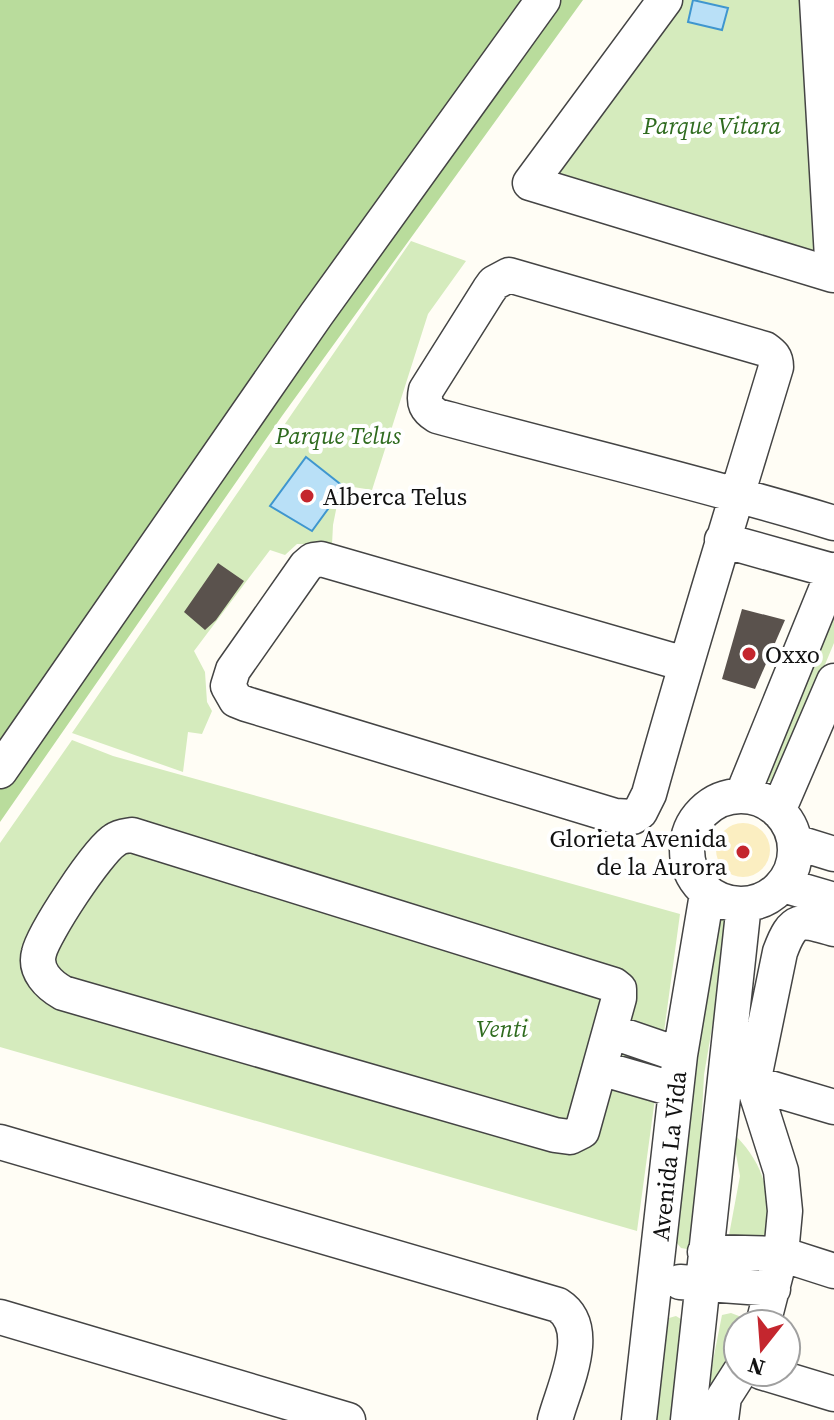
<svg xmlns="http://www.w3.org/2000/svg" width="834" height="1420" font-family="'Source Serif 4',serif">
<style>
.green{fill:#d5ebbd}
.forest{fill:#b9dc9c}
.sand{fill:#fbeec1}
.water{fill:#b9e0f7;stroke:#3f96cf;stroke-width:2}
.building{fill:#5a524d}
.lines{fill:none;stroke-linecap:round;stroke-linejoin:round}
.minor-casing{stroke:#444;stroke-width:37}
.minor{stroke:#fff;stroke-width:34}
.poi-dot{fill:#c4262e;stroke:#fff;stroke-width:3}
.labels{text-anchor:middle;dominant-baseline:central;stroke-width:8;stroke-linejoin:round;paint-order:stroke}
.park-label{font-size:24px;font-style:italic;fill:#2f6b1f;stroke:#fff}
.poi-label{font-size:24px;fill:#111;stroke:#fff;text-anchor:start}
.street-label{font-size:24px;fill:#111;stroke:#fff}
</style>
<rect width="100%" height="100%" fill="#fffdf5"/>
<path class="green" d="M683 0H802L819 260 554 177Z
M411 241 466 261 428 314 372 490 341 485 333 525 332 545 297 544 285 555 270 550 194 651 205 672 207 702 212 711 202 734 188 732 183 772 72 733Z
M834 593V643L780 772 775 781 769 782 764 778Z
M72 740 113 756 680 914 637 1231 0 1047V843Z
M721 916 730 921 704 1075 700 1149 691 1243 687 1249 681 1248 676 1242 711 921Z
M736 1136C769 1170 771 1202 768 1247L729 1235 740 1176 734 1143Z
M731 1313 752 1321V1324H738V1347L710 1387 709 1381 722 1315Z
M676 1316 684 1321 681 1361 671 1420H653L669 1318Z"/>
<path class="forest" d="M0 0H583L282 416 0 822Z"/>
<path class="sand" d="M716 850a27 27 0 1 1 54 0a27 27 0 1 1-54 0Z"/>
<path class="water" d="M693 0 728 8 722 30 688 22Z
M306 457 344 487 312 531 270 506Z"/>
<path class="building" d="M218 563 244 581 216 620 205 630 184 612Z
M742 609 785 620 755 689 722 679Z"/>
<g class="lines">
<defs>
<path id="minor" d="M665 0 530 183 833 275 817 0
M722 540 833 571
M685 664 321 559 313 560 306 566 233 670 228 686 236 700 246 704 615 816 633 817 640 812 649 794C689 650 733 509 776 367 776 357 772 354 765 349L509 275 494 283 489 290 426 390C423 403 426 409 437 416 569 452 703 483 834 523
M0 771 316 315 543 0
M742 796 834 570
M687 850a54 54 0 1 1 108 0a54 54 0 1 1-108 0Z
M778 811 834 681
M132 835 614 985 619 989V998L582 1131 570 1137 555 1135 63 993C49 985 34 971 39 953 43 934 98 850 115 840 120 836 126 836 132 835Z
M795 842 834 854
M783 885 834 900
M610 1031 680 1055
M600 1068 676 1090
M753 1083 834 1107
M0 1142 558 1305C594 1328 564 1386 555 1420
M705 1252 781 1254 834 1271
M680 1282 773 1289
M0 1317 348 1420
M763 1324 781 1254 785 1211 781 1171 753 1083 780 952C793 917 800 919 834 929
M761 1372 834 1394
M639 1420 680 1055 707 894
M688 1420 744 904
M721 1420 724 1397 740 1372"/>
</defs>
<use href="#minor" class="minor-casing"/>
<use href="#minor" class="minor"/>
</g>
<g class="poi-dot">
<circle cx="307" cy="496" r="8"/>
<circle cx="749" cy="654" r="8"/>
<circle cx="743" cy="852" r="8"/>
</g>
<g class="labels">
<g class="park-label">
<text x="712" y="125">Parque Vitara</text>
<text x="338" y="435">Parque Telus</text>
<text x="502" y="1028">Venti</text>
</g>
<g class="poi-label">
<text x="323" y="496">Alberca Telus</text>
<text x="765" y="654">Oxxo</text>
<text x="727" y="838" text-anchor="end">Glorieta Avenida<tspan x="727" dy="28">de la Aurora</tspan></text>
</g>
<g class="street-label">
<text transform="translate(669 1156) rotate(-84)">Avenida La Vida</text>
</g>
</g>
<g transform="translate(762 1348) rotate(197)"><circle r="38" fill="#ffffff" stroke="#a0a0a0" stroke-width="2"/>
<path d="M0-6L14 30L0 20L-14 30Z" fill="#c4262e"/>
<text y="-12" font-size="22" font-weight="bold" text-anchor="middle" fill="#111111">N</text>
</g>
</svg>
